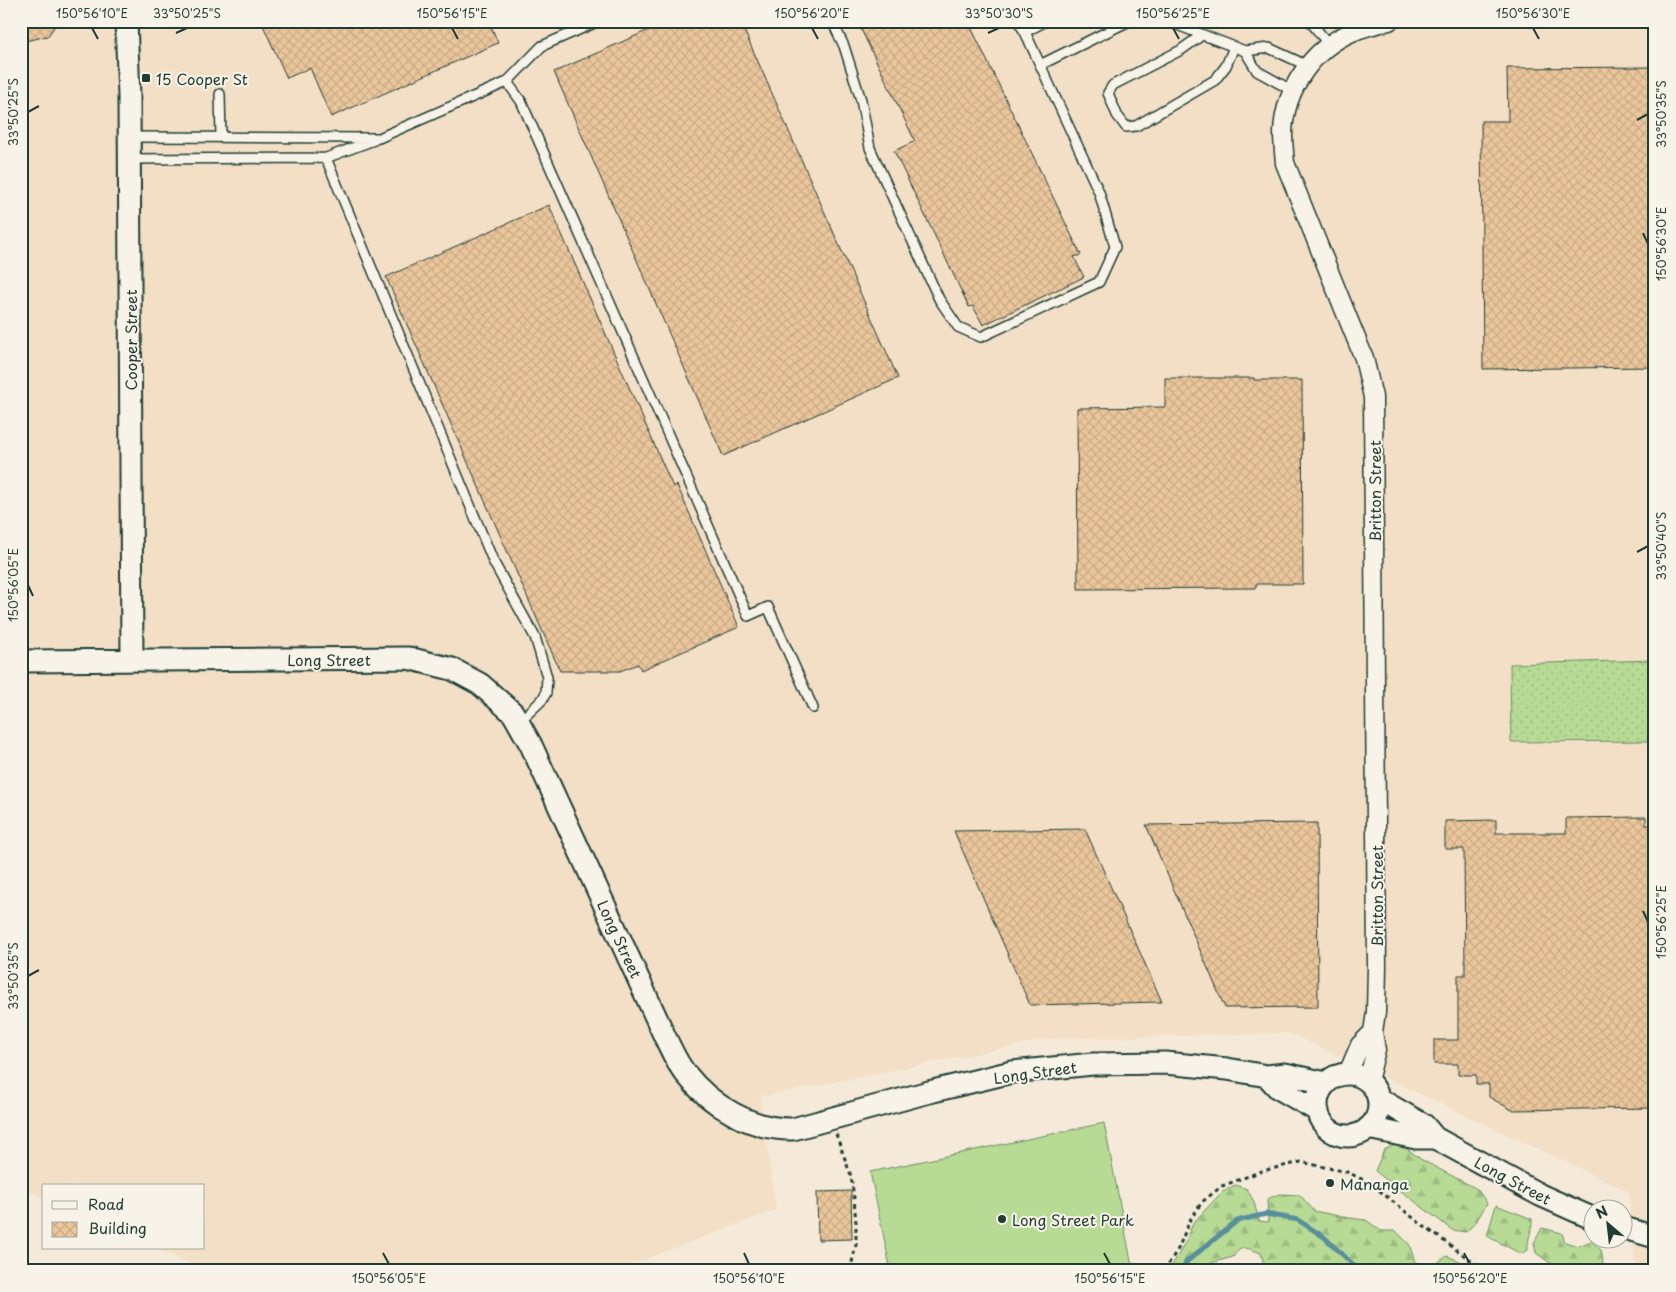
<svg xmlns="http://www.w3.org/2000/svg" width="1676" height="1292" font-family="'Playpen Sans',sans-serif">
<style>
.built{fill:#f2dfc6}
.grass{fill:url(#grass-dots);stroke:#6b8c64}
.forest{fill:url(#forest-firs);stroke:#6b8c64}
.garden{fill:#b7da95;stroke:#6b8c64}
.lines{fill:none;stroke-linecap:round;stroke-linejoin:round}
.stream{stroke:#588f9a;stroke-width:5}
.building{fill:url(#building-cross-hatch);stroke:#1f3d34}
.service-casing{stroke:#1f3d34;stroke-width:12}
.minor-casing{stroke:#1f3d34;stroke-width:21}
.tertiary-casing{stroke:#1f3d34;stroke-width:25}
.path{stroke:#1f3d34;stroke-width:3;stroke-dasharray:4 4;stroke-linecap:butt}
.service{stroke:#f7f3e8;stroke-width:9}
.minor{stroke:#f7f3e8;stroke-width:18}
.tertiary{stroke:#f7f3e8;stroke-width:21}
.ticks{fill:none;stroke:#1f3d34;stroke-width:2}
.poi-dot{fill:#1f3d34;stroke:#f7f3e8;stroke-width:2}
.labels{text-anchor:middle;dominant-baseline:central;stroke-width:4;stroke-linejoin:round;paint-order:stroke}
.poi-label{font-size:15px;fill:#1f3d34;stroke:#f7f3e8;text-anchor:start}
.street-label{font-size:15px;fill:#1f3d34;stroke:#f7f3e8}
.neatline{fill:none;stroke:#1f3d34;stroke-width:2}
.ticks-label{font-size:12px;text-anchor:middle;fill:#1f3d34}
</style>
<defs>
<pattern id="grass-dots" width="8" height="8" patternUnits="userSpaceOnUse" patternTransform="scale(1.25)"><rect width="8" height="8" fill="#b7da95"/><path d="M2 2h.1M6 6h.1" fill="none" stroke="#9dbc81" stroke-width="1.8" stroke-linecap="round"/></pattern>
<pattern id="forest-firs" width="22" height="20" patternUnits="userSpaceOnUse" patternTransform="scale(1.25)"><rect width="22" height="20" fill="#b7da95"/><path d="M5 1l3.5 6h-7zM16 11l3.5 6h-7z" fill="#9dbc81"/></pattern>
<pattern id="building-cross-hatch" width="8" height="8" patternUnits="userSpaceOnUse" patternTransform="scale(1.25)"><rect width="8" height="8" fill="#ebc69b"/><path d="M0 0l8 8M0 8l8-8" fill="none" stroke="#c9ab86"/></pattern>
</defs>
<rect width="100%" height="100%" fill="#f5ead9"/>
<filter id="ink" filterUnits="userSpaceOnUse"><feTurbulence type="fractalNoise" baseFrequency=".02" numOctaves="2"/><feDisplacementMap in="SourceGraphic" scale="10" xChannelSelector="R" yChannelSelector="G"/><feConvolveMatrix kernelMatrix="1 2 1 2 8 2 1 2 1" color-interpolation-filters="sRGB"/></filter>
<g filter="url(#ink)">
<path class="built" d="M21 21H1655V1271H1636L1628 1191 1289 1033 1049 1039 760 1097 776 1210 614 1271H206L156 1248H204V1186H44V1198L21 1188Z"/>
<path class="grass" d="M1655 660V741L1511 742 1510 664Z"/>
<path class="forest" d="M1394 1145 1406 1148 1422 1160 1477 1189 1487 1203 1476 1222 1466 1232 1452 1230 1375 1171 1384 1150Z
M1235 1185 1247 1189 1254 1202 1259 1221 1268 1222 1267 1199 1279 1194 1300 1195 1314 1211 1349 1218 1366 1220 1381 1231H1396L1409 1244 1415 1262 1430 1268 1447 1256 1462 1262 1474 1271H1370L1362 1266 1360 1271H1258L1264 1265 1261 1253C1248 1249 1242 1243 1233 1257L1211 1263 1201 1271H1169L1186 1241 1193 1223 1221 1193Z
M1496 1205 1532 1219C1533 1232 1527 1237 1528 1250L1521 1254 1487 1236Z
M1542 1228 1562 1233 1565 1242 1578 1246 1591 1241 1601 1250 1603 1261 1601 1271H1562L1536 1253 1534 1243Z"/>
<path class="garden" d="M1104 1123 1132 1266 1110 1271H891L870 1172Z"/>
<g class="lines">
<path class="stream" d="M1183 1271 1186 1262 1237 1221 1266 1214 1298 1220 1324 1237 1360 1271"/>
</g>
<path class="building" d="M21 21H58L48 36 21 42Z
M261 21H489L498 43 331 117 310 68 287 78Z
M669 21H740L898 378 723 456 554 72Z
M857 21H968L1081 255 1074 257 1084 277 983 325 973 306 969 307 894 151 915 141Z
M1655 67V367L1483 369 1481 121H1508L1507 68Z
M549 205 673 487 677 485 739 627 641 670 638 664 620 671H560L386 277Z
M1165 378H1254V380H1302L1303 584H1256V588L1078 589 1077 408 1165 407Z
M1646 817V825H1655V1108L1512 1110 1489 1097V1084H1476V1075H1458V1064H1434V1040H1458V975H1465L1464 849H1445V821L1496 820V833H1566V818Z
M1317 823 1318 1007 1225 1008 1146 825Z
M1085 829 1162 1002 1030 1005 954 831Z
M851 1191 852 1239 818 1240 817 1192Z"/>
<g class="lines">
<defs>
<path id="service" d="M832 21 844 46 861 100 870 148 939 299 958 327 981 337 1099 282 1115 247 1099 192 1025 32 1018 21
M1167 21 1245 51 1269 48 1308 66
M1310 21 1329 45
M1025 32 1046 21
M1202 35 1181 50 1113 85 1108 93 1117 115 1126 127 1136 126 1215 80 1226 66 1234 47
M1245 51 1257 71 1293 91
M1040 65 1129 21
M507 82 521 101 748 616 768 607 813 708
M220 94 221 137
M129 137 379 138 507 82 542 46 599 21
M326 158 494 563 535 637 547 677 546 693 542 700 518 723
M129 159 326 158 374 140"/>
<path id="minor" d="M1348 1073 1360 1045 1373 1032
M1368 1081 1376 1050 1373 1032 1376 1012 1377 967 1373 397 1364 358 1285 163C1284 153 1283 143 1283 132 1285 89 1312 49 1352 32 1363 27 1376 24 1389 21"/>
<path id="tertiary" d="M126 21 129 96 132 660
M21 661 408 658 452 669 480 684 513 713 531 745 665 1037C671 1049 677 1064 686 1074 711 1106 752 1130 793 1129L929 1092 1012 1072 1093 1064 1165 1063 1227 1069 1267 1076 1285 1074 1326 1083
M1317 1105a31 31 0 1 1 62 0a31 31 0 1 1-62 0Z
M1267 1076 1278 1088 1318 1111
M1379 1099 1424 1125 1435 1138 1540 1195 1594 1219
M1368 1128 1416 1138H1435
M1624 1228 1655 1237"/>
</defs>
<use href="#service" class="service-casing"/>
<use href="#minor" class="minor-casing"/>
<use href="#tertiary" class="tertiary-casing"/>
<path class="path" d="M836 1134 851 1176 854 1198 856 1223V1245L850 1271
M1164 1271 1178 1249 1190 1220 1202 1202 1222 1186 1262 1171 1301 1162 1347 1172 1370 1183 1422 1225 1486 1271"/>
<use href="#service" class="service"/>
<use href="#minor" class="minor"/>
<use href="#tertiary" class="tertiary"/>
</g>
</g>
<path class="ticks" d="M92 28 98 39M452 28 458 39M812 28 818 39M1173 28 1179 39M1533 28 1539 39M176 33 187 28M988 33 999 28M28 112 39 106M1637 120 1648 114M1643 233 1648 244M1637 552 1648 546M28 585 33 596M1643 911 1648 922M28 976 39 970M383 1253 389 1264M744 1253 749 1264M1104 1253 1110 1264M1464 1253 1470 1264"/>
<g class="poi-dot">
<rect x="141" y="73" width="10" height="10" rx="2.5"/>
<circle cx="1330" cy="1183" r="5"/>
<circle cx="1002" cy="1219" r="5"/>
</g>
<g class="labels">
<g class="poi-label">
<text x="156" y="78">15 Cooper St</text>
<text x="1340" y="1183">Mananga</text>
<text x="1012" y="1219">Long Street Park</text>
</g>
<g class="street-label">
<text transform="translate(130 340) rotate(-90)">Cooper Street</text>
<text transform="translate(1374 491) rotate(-90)">Britton Street</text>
<text x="329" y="659">Long Street</text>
<text transform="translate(1376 896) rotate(-90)">Britton Street</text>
<text transform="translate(620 939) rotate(65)">Long Street</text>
<text transform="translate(1035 1072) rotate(-8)">Long Street</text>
<text transform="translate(1513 1180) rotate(28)">Long Street</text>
</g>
</g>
<rect width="1676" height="1292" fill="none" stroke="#f7f3e8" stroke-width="55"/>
<rect x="42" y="1184" width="162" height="65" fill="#f7f3e8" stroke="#a1aaa0"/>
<rect x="52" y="1201" width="25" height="8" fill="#f7f3e8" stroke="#a1aaa0"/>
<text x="88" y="1210" font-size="15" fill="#1f3d34">Road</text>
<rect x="52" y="1222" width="25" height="15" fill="url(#building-cross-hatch)" stroke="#a1aaa0"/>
<text x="88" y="1234" font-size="15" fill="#1f3d34">Building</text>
<g transform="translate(1608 1224) rotate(332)"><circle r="24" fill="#f7f3e8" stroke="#a1aaa0"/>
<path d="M0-4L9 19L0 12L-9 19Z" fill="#1f3d34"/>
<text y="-8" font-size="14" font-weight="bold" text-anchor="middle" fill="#1f3d34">N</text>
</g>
<rect x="28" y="28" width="1620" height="1236" class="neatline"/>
<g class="ticks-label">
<text x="92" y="18">150°56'10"E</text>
<text x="187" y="18">33°50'25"S</text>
<text x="452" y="18">150°56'15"E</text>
<text x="812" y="18">150°56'20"E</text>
<text x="999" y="18">33°50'30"S</text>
<text x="1173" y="18">150°56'25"E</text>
<text x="1533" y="18">150°56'30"E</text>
<text transform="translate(14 112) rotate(-90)" y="4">33°50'25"S</text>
<text transform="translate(1662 114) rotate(-90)" y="4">33°50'35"S</text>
<text transform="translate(1662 244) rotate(-90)" y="4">150°56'30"E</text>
<text transform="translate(1662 546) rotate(-90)" y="4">33°50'40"S</text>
<text transform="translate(14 585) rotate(-90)" y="4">150°56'05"E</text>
<text transform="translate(1662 922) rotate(-90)" y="4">150°56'25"E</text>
<text transform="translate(14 976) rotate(-90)" y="4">33°50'35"S</text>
<text x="389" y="1283">150°56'05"E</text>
<text x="749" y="1283">150°56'10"E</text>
<text x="1110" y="1283">150°56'15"E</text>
<text x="1470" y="1283">150°56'20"E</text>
</g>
</svg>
